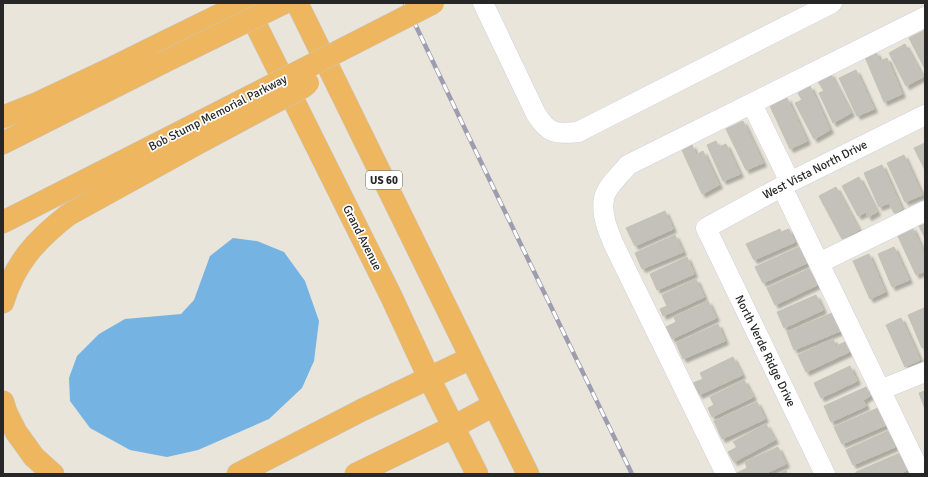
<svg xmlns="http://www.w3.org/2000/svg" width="928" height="477" font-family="Signika,sans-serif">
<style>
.water{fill:#75b3e2}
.building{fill:#c4c1ba;stroke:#c3c1b4;filter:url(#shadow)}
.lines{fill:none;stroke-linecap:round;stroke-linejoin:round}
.minor-casing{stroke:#cfd0df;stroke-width:21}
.highway-casing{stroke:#c7c7c7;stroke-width:23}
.minor{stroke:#fff;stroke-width:20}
.highway{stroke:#eeb65f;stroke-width:22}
.rail-casing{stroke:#9e9db0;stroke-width:4.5}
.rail{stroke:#fff;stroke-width:3;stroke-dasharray:9;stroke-linecap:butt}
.highway-bridge-casing{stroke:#c7c7c7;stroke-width:23;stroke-linecap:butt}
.highway-bridge{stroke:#eeb65f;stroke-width:22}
.labels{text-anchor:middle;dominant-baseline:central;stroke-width:3.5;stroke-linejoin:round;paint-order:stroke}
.shield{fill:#fff;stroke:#686868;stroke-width:1}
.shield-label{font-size:11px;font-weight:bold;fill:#272727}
.street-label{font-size:12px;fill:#272727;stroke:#fff}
</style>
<defs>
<filter id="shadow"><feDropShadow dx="3.5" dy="3.5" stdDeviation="1" flood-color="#0004"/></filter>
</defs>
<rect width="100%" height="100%" fill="#e9e5da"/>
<path class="water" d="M233 238 257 241 284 252 305 281 319 321 314 361 302 388 269 419 198 450 167 457 130 450 90 428 70 401 69 378 77 356 99 334 125 319 181 314 194 300 210 256Z"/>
<path class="building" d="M925 30V69L909 38Z
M905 44 923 77 906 86 889 53Z
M876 52 880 61 887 58 902 94 884 102 865 57Z
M856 70 874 109 857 116 839 78Z
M830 73 851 113 833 123 819 93 824 91 817 80Z
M810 86 830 130 814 139 795 103 802 100 798 93Z
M787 98 807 141 790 149 770 106Z
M743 121 763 163 746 170 726 129Z
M716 141 719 147 726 144 740 174 723 181 707 145Z
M925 143V170L914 148Z
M692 145 696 155 703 151 719 185 702 194 682 150Z
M904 155 922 195 905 202 887 163Z
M882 165 902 209 894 213 889 203 879 207 864 173Z
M859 177 877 212 868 217 866 212 858 216 842 186Z
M836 187 859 230 842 239 819 196Z
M665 211 673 229 635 246 626 228Z
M925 224V238L919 226Z
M912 227 925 255V271L916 275 897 234Z
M780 229 781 232 789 229 795 242 754 260 746 244Z
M675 235 683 252 642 269 635 253Z
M799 247 807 263 763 283 755 267Z
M894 247 909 280 892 287 878 254Z
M869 254 885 292 870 299 853 261Z
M687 257 694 274 657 290 650 274Z
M809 269 817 285 775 305 767 288Z
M696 279 704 297 663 316 660 309 667 306 662 295Z
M816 295 823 310 784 328 777 312Z
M708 301 716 318 672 339 666 327 676 322 674 317Z
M924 308 925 309V347L922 348 908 315Z
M832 313 840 331 794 350 787 332Z
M901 318 920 360 905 367 886 325Z
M718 324 725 341 683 359 676 343Z
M833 339 836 346 845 342 849 352 806 372 798 355Z
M733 357 742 375 699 395 693 383 703 379 700 373Z
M850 366 857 381 821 398 814 383Z
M744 380 753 397 712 417 708 408 714 405 710 397Z
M866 387 870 396 863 400 866 406 831 422 824 406Z
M925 391V409L919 393Z
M757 402 765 419 722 439 714 421Z
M878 408 886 425 842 444 834 427Z
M766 424 775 440 734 462 728 452 737 447 733 442Z
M888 431 895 447 853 465 846 450Z
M778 447 786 464 764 474H738L737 473 747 468 745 462Z
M900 453 907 470 899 474H856V472Z
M786 470 787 474H779Z"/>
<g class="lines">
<defs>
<path id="minor" d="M483 3 536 114C549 134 554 134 578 132L832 3
M752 104 790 182
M782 187 921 474
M819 263 925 211
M880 390 925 372
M726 474 614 245C608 231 601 215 604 199 605 188 621 174 628 165L925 17
M825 474 706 228 790 182 925 115"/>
<path id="highway" d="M245 3 391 296 429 378 477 474
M297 3 528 474
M3 117 38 103 112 68 154 47 244 3
M3 143 162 63
M3 222 194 125
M3 302C15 263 36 240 68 215L202 141
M3 402 6 412 16 432 34 457 53 474
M238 474 362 410 471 358
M356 474 453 427 494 405"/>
</defs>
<use href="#minor" class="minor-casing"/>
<use href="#highway" class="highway-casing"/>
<use href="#minor" class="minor"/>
<use href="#highway" class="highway"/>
<defs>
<path id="rail" d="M405 3 465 129 632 474"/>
</defs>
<use href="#rail" class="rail-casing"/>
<use href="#rail" class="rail"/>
<defs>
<path id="highway-bridge" d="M162 63 284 3
M194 125 433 3
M202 141 303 87 308 83"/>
</defs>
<use href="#highway-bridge" class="highway-bridge-casing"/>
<use href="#highway-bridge" class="highway-bridge"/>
</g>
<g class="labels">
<rect class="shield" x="366" y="171" width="36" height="18" rx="3"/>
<g class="shield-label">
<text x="384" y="180">US 60</text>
</g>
<g class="street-label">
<text transform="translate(218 113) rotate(-27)">Bob Stump Memorial Parkway</text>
<text transform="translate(815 170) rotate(-27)">West Vista North Drive</text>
<text transform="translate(362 238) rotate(63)">Grand Avenue</text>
<text transform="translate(765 351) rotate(64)">North Verde Ridge Drive</text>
</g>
</g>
<rect width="928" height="477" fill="none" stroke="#272727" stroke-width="8"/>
</svg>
